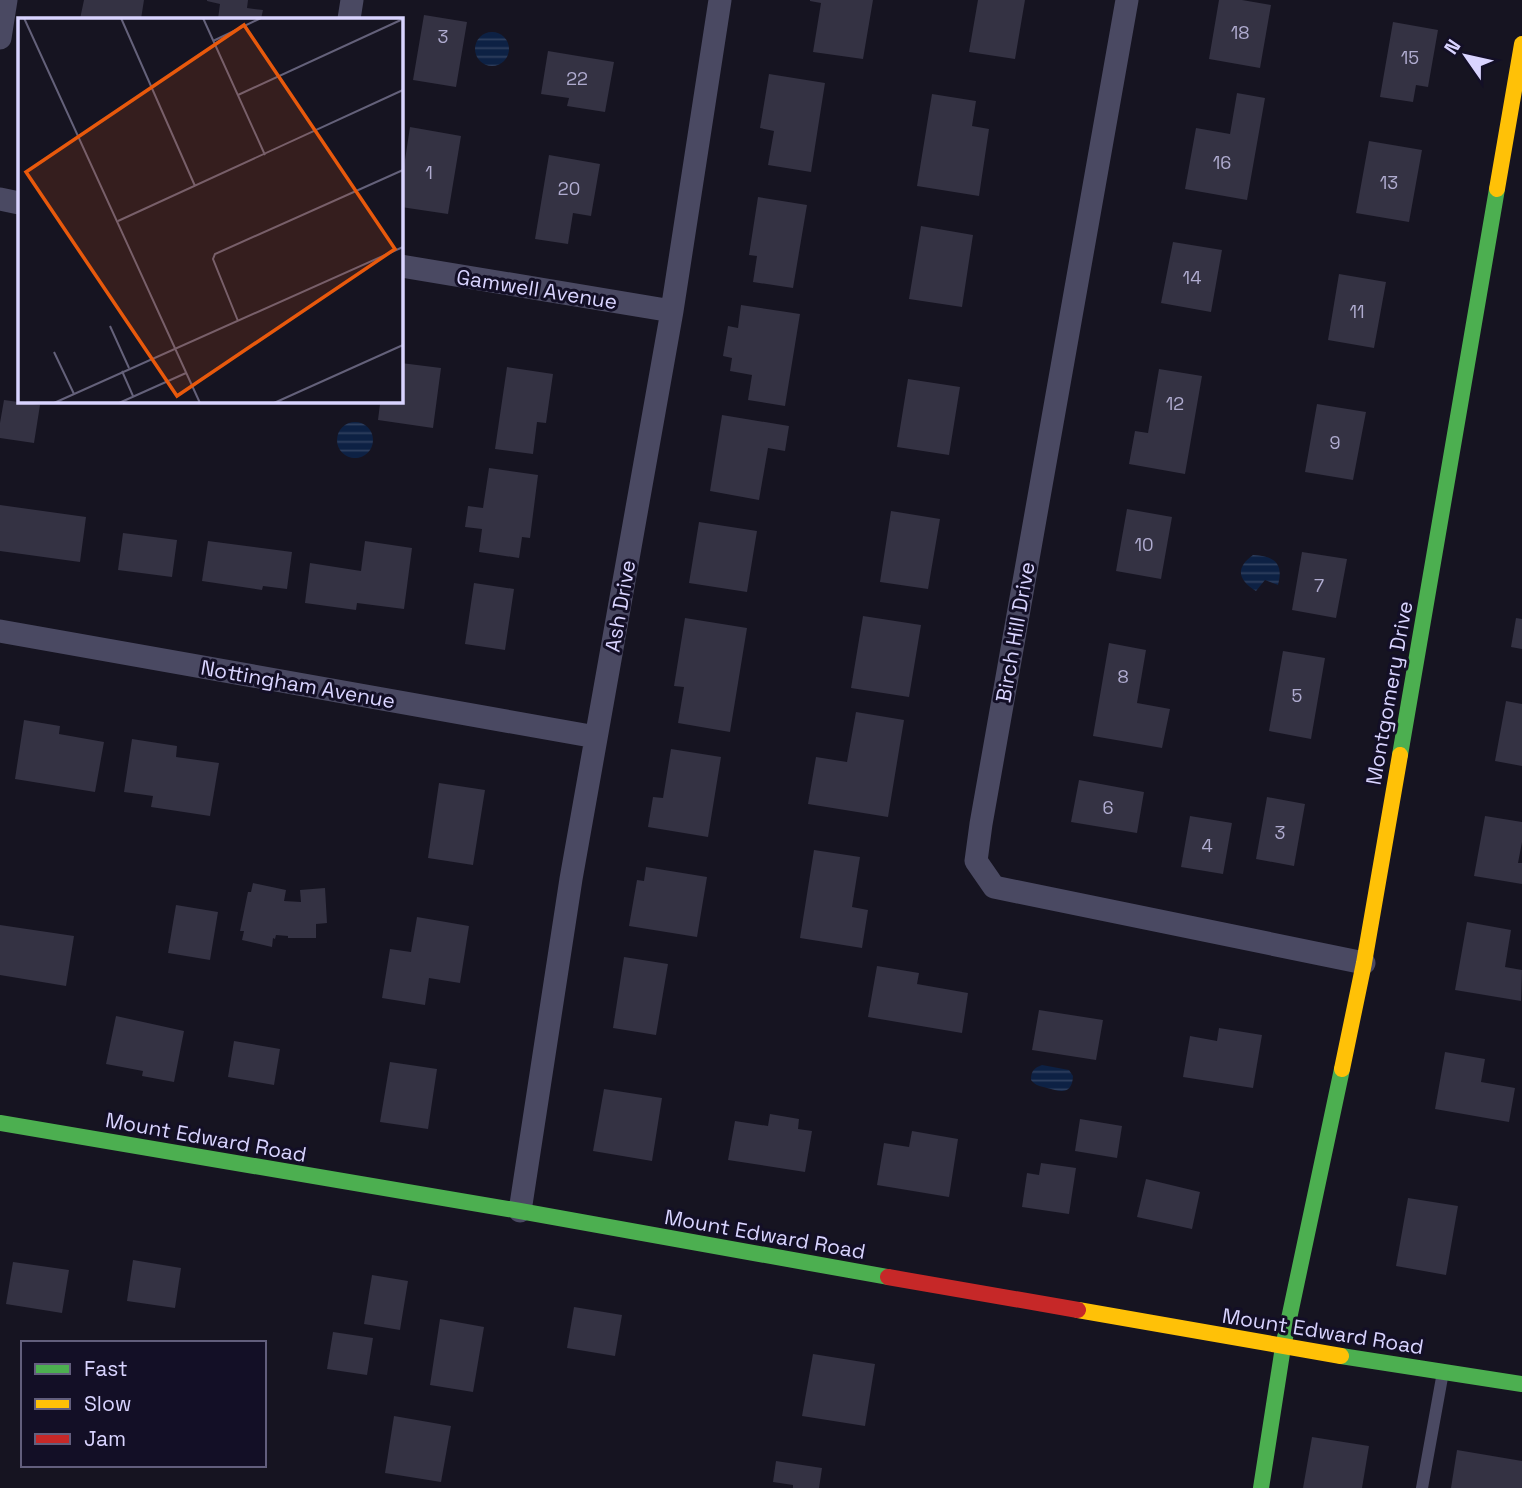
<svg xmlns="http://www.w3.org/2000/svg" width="1522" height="1488" font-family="'Space Grotesk',sans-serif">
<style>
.water{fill:url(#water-rules)}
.building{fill:#343243}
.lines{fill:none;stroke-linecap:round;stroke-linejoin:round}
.lane{stroke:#4a4962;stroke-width:12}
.street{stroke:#4a4962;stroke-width:23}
.fast{stroke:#4caf50;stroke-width:16}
.slow{stroke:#ffc107;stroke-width:16}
.jam{stroke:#c62828;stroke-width:16}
.labels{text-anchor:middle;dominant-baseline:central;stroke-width:6;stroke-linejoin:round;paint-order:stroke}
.number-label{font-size:18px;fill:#b0acd0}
.street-label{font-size:21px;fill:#d9d4ff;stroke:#130f26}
.inset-road{fill:none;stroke:#64617a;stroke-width:2}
.view{fill:#e8590c;fill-opacity:0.15;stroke:#e8590c;stroke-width:3.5}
.inset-edge{fill:none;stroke:#d9d4ff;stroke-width:3.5}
</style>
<defs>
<pattern id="water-rules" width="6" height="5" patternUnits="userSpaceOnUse" patternTransform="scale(1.75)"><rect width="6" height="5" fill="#0d2144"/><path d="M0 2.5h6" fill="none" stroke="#304060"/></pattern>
</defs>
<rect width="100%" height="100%" fill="#161421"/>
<path class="water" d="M475 49a17 17 0 1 1 34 0a17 17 0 1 1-34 0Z
M337 440a18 18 0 1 1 36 0a18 18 0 1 1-36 0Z
M1253 555C1274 556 1284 563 1278 585L1265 580 1256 591C1238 580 1235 568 1253 555Z
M1042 1065 1069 1070 1073 1076C1072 1095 1061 1092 1047 1088 1040 1086 1036 1086 1031 1080 1031 1071 1034 1068 1042 1065Z"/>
<path class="building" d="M84 0H144L141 19H80Z
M207 0H248L247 8 263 10 261 19H218L220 4 207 1Z
M810 0H873L863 59 813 52 821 3 810 1Z
M978 0H1025L1015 59 969 52Z
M1219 0H1242L1271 5 1260 68 1209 59Z
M424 15 467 22 456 87 413 80Z
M1393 22 1438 30 1428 87 1416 85 1413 102 1380 97Z
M548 51 614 62 605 112 567 106 569 98 541 94Z
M769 74 825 83 811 172 768 165 774 131 760 128Z
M1237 93 1265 98 1247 200 1185 189 1196 128 1230 134Z
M932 94 976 101 972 126 989 129 979 196 917 186Z
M410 127 461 136 448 214 401 207V186Z
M1369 141 1422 150 1409 222 1356 213Z
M549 155 600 164 591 216 573 213 568 244 535 239Z
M758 197 807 205 793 288 753 282 757 256 749 255Z
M921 226 973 235 962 307 909 299Z
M1173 242 1222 250 1211 312 1161 303Z
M1339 274 1386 282 1374 348 1328 340Z
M741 305 800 314 785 406 748 400 752 375 730 371 732 358 723 356 728 326 738 328Z
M401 363 441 368 433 428 378 420 380 404 367 402V401H401Z
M507 367 553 374 546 423 537 422 533 454 495 449Z
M1159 369 1202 376 1185 474 1129 464 1135 431 1148 433Z
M908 379 960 387 949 455 897 447Z
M4 400 40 405 34 443 0 438V423Z
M1317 404 1366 412 1353 480 1305 472Z
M722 415 789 426 785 451 768 448 759 500 710 491Z
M489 468 538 475 530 538 522 537 519 558 479 552 482 529 465 527 468 506 483 508Z
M0 505 86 517 80 562 0 551Z
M1127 509 1172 517 1161 579 1116 571Z
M891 511 940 519 928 589 880 582Z
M699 522 757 531 747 592 689 583Z
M123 533 177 540 172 577 118 570Z
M208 541 292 552 287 589 263 586 262 590 202 581Z
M365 541 412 548 404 609 357 603 356 610 305 603 310 563 361 571Z
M1302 552 1347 559 1336 618 1292 610Z
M474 583 514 589 505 650 465 644Z
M863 616 921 625 909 697 851 688Z
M685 618 747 628 730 732 678 723 684 687 674 686Z
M1516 618 1522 619V649L1511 647Z
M1109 643 1146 650 1137 703 1170 709 1162 748 1093 736Z
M1283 651 1325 658 1311 739 1269 731Z
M1506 701 1522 704V766L1495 761Z
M856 712 904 720 888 817 808 804 816 757 847 762Z
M24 720 60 726 59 734 104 742 95 792 15 779Z
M132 739 177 746 176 757 219 763 210 816 151 807 153 796 124 792Z
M671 749 721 757 708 837 648 827 653 797 663 798Z
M1079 780 1144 792 1137 833 1071 822Z
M439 783 485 790 473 865 428 858Z
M1267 797 1305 804 1294 866 1256 859Z
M1190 816 1232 823 1223 874 1181 867Z
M1485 816 1522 822V842L1518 863H1522V884L1474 876Z
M814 850 860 857 852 907 868 910 862 948 800 938Z
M646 867 707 877 697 937 629 926 637 880 644 881Z
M253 883 286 890 284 901 301 902 300 890 325 888 327 923 316 924V938H288V936L276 935 275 939 273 938 272 947 242 940 244 931H240L248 892H251Z
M176 905 218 912 210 960 168 953Z
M417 917 469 926 460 983 429 978 425 1005 382 998 390 949 411 952Z
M1467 922 1511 930 1505 967 1522 970 1521 1001 1455 990Z
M0 925 74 936 66 986 0 975Z
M624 957 668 964 656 1035 613 1028Z
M877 966 919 973 917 984 968 993 962 1033 868 1017Z
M1039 1010 1103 1020 1096 1060 1032 1050Z
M116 1016 184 1031 174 1082 142 1076 143 1071 106 1064Z
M1219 1028 1262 1035 1253 1088 1183 1077 1190 1036 1217 1041Z
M234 1041 280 1049 274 1085 228 1077Z
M1445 1052 1485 1059 1481 1082 1515 1088 1509 1122 1435 1109Z
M390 1062 437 1069 428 1129 380 1122Z
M604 1089 662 1098 652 1161 593 1151Z
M770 1114 799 1119 798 1129 812 1131 805 1172 728 1160 735 1121 768 1126Z
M1080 1119 1122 1126 1117 1158 1075 1151Z
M912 1131 958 1139 949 1197 877 1185 884 1143 909 1147Z
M1041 1163 1076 1168 1069 1214 1022 1207 1027 1173 1039 1175Z
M1146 1179 1200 1192 1192 1229 1137 1217Z
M1408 1198 1458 1206 1446 1275 1396 1266Z
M133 1260 181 1268 175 1308 127 1301Z
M13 1262 69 1270 62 1313 6 1304Z
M372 1275 408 1281 400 1330 364 1324Z
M574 1307 622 1315 615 1356 567 1348Z
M440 1319 484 1327 473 1392 430 1385Z
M333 1332 373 1338 367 1375 327 1369Z
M813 1354 875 1364 865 1426 802 1416Z
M394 1416 451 1426 441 1482 385 1473Z
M1312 1437 1369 1446 1362 1488H1303Z
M1457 1450 1522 1461V1488H1451Z
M776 1461 822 1468 819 1488H793V1485L773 1482Z"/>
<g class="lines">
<path class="lane" d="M1422 1488 1443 1372"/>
<path class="street" d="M1127 0 981 824 976 861 994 887 1364 963
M349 19 352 0
M0 38 6 0
M0 199 19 203
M401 266 672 311
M0 631 596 737
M520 1211 571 879 672 311 720 0"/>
<path class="fast" d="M1400 755 1497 189
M0 1123 520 1211 888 1277
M1341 1356 1522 1384
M1261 1488 1283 1347 1342 1069"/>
<path class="slow" d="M1497 189 1522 44
M1342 1069 1364 963 1400 755
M1078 1310 1341 1356"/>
<path class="jam" d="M888 1277 1078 1310"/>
</g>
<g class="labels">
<g class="number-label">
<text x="1240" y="32">18</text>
<text x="443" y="36">3</text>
<text x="1410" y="57">15</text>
<text x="577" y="78">22</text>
<text x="1222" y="162">16</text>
<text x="429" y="172">1</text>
<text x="1389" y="182">13</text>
<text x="569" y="188">20</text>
<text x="1192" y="277">14</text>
<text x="1357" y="311">11</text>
<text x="1175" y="403">12</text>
<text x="1335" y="442">9</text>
<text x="1144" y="544">10</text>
<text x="1319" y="585">7</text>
<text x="1123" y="676">8</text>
<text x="1297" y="695">5</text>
<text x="1108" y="807">6</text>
<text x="1280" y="832">3</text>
<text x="1207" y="845">4</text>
</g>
<g class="street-label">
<text transform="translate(537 289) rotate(9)">Gamwell Avenue</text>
<text transform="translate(620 606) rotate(-80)">Ash Drive</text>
<text transform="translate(1015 632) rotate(-80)">Birch Hill Drive</text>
<text transform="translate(298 684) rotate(10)">Nottingham Avenue</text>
<text transform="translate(1389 693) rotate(-80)">Montgomery Drive</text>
<text transform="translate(206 1137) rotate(10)">Mount Edward Road</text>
<text transform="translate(765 1234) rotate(10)">Mount Edward Road</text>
<text transform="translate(1323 1331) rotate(9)">Mount Edward Road</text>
</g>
</g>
<g transform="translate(18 18)">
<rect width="385" height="385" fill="#161421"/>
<path class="inset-road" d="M6 0 182 385M103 0 177 168M185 0 247 137M195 23 243 0M220 77 385 1M100 203 385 72M220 303 195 241 197 236 385 152M92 308 111 350M36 334 56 376M104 353 115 378M36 385 385 229M101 385 168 355M256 385 385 327"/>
<path class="view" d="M226 7 377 231 159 378 8 154Z"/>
<rect width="385" height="385" class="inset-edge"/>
</g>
<rect x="21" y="1341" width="245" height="126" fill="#130f26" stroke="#625e7d" stroke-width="2"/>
<rect x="35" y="1364" width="35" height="10" fill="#4caf50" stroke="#625e7d" stroke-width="2"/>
<text x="84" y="1376" font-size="21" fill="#d9d4ff">Fast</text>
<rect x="35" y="1399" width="35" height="10" fill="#ffc107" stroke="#625e7d" stroke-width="2"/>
<text x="84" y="1411" font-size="21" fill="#d9d4ff">Slow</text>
<rect x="35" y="1434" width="35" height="10" fill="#c62828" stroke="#625e7d" stroke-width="2"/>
<text x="84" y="1446" font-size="21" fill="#d9d4ff">Jam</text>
<g transform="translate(1466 56) rotate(304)" stroke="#130f26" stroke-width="5" paint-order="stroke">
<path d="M0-5L12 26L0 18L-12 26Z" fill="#d9d4ff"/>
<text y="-10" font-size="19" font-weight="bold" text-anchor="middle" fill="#d9d4ff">N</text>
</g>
</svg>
